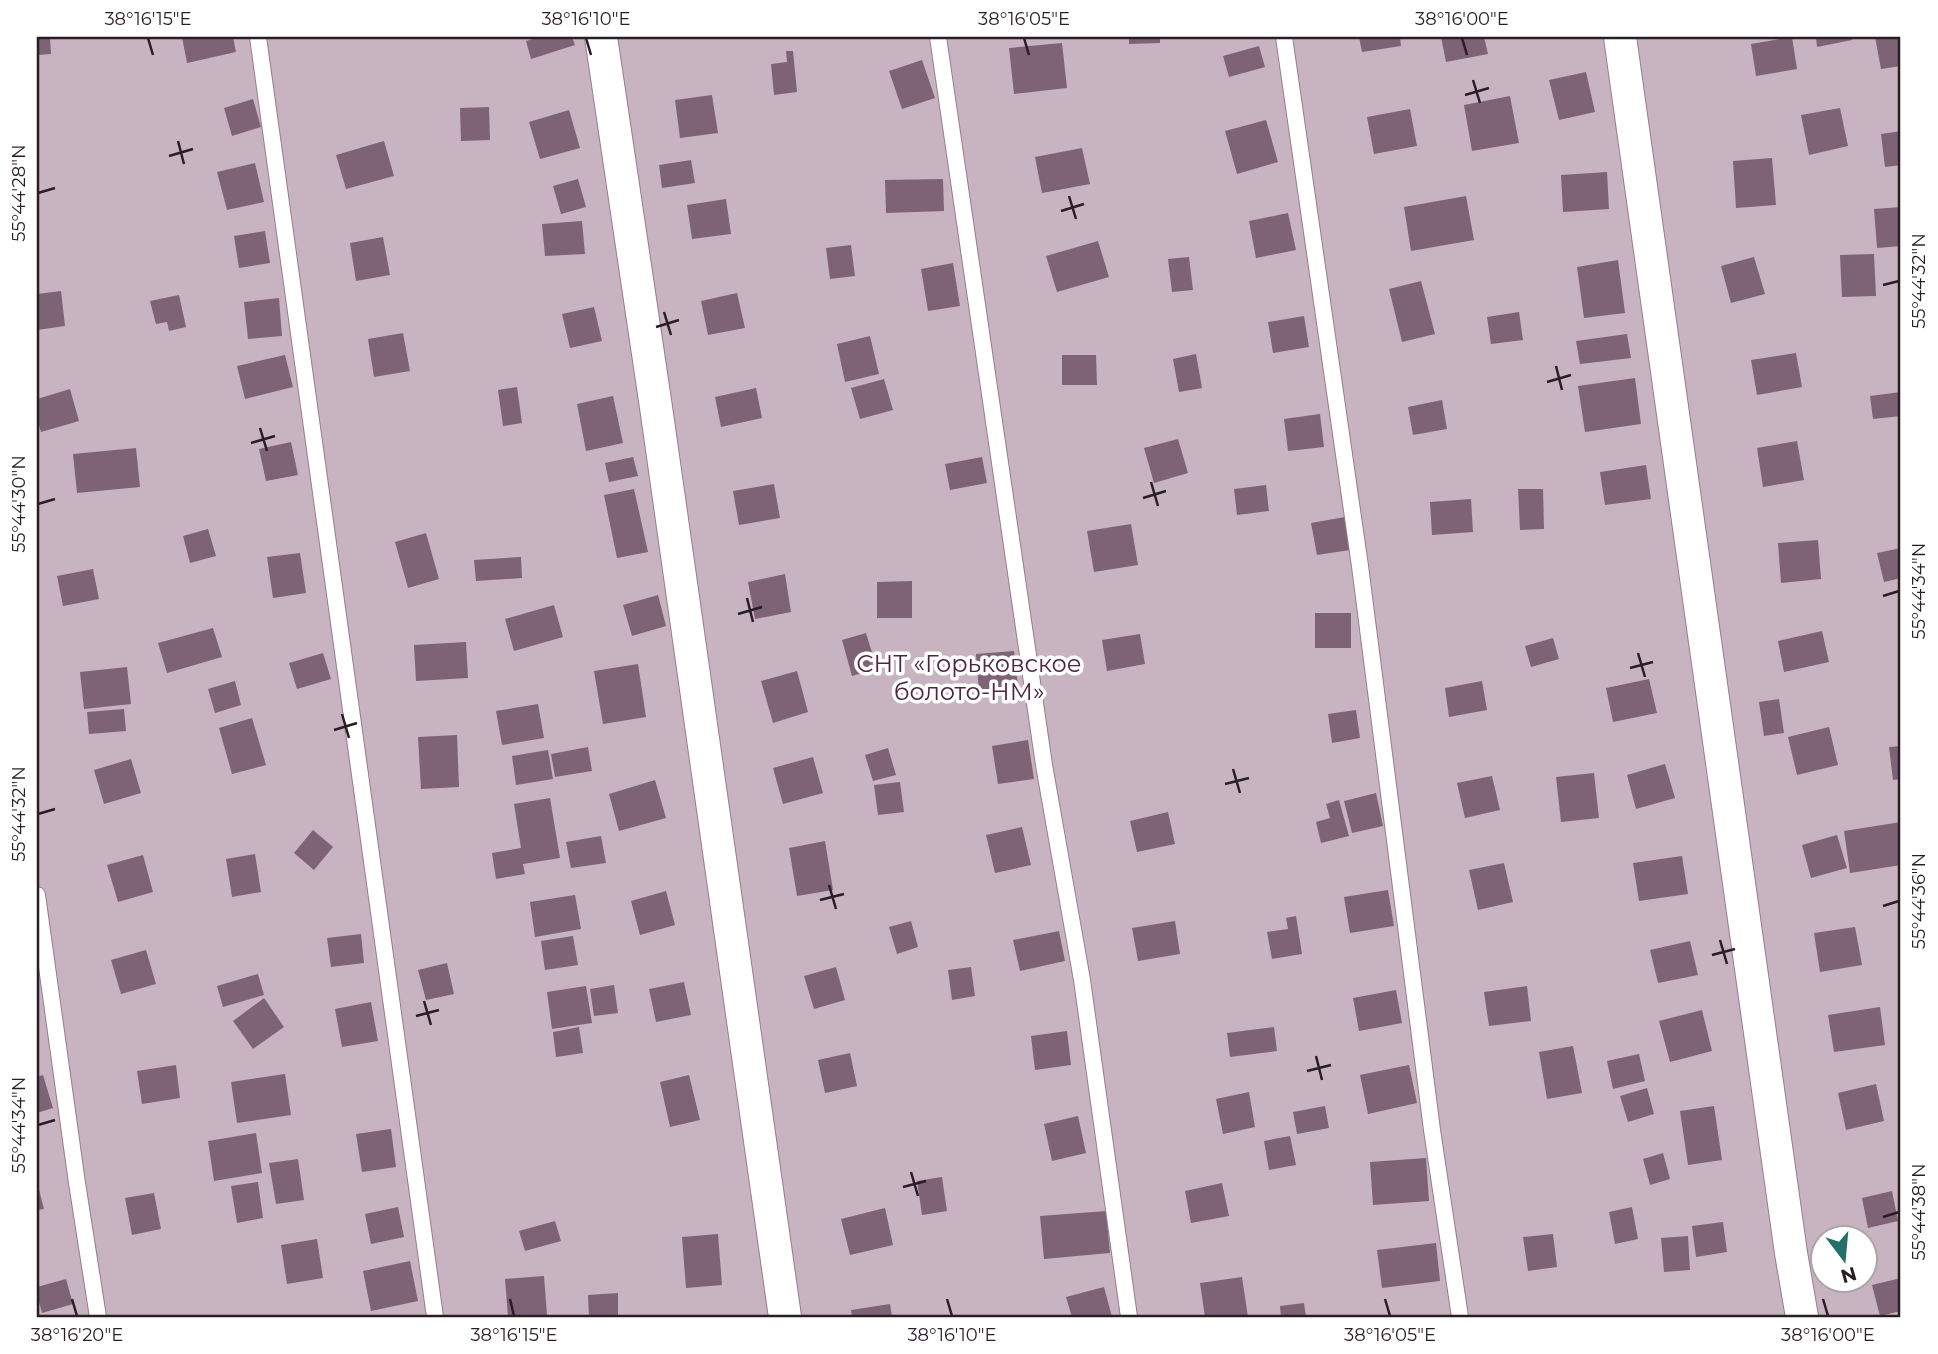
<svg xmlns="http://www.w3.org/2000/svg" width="1938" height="1354" font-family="Montserrat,sans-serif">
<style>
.green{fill:#c7b4c0;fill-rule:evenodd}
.building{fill:#7e6374}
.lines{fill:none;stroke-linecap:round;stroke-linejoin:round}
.service-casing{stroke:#9a7b8e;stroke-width:18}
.minor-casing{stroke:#9a7b8e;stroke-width:34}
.service{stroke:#fff;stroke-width:16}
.minor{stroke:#fff;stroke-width:32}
.ticks{fill:none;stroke:#2a1e26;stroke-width:2.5}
.labels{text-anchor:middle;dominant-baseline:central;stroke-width:7;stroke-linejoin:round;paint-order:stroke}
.park-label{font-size:24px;fill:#4e2541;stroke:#fff}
.neatline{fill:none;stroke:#2a1e26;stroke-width:2.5}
.ticks-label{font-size:18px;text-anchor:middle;fill:#2a1e26}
</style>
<rect width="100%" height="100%" fill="#ffdcf2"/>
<path class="green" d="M37 37H1901V1317H37ZM1822 1238H1864V1280H1822Z"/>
<path class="building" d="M37 37H50L51 54 37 55Z
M182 37H233L236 52 187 63Z
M539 37H572L575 45 531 59 526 41Z
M1129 37H1160V43L1129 44Z
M1359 37H1400L1401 46 1362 52Z
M1441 37H1484L1488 54 1446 62Z
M1792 37 1797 69 1756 76 1751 44Z
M1816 37H1851L1852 40 1817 47Z
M1875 37H1901V66L1881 69Z
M1062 43 1067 88 1014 94 1009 48Z
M1259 46 1265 67 1229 77 1223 56Z
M786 51H793L797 92 774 95 771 64 787 62Z
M922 60 935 98 902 109 889 71Z
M1586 72 1595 112 1559 120 1549 80Z
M712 95 718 133 680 138 675 100Z
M1510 96 1519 143 1472 151 1464 105Z
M253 99 261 127 232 136 224 108Z
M489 107 490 140 461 141 460 108Z
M1840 108 1848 146 1809 155 1801 115Z
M1410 109 1417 146 1374 154 1367 117Z
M569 110 580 148 540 159 529 122Z
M1266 120 1278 162 1237 174 1225 131Z
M1901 131V165L1885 167 1881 134Z
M384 141 394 176 346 189 336 155Z
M1082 148 1090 184 1042 193 1035 157Z
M1772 158 1776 205 1736 208 1733 161Z
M691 160 695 183 662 188 659 165Z
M255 163 264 202 227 210 217 172Z
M1607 172 1609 209 1563 212 1561 175Z
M578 179 586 207 561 214 553 186Z
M943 179 944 211 886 213 885 180Z
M1466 196 1474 240 1411 251 1404 207Z
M726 199 731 234 692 239 687 205Z
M1901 207V246L1877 248 1874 209Z
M1288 213 1296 250 1256 258 1249 221Z
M582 221 585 254 545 256 542 224Z
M265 231 270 263 239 268 234 236Z
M383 237 390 275 356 281 350 243Z
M1098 241 1109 277 1057 292 1046 256Z
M851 245 855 276 830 279 826 248Z
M1874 254 1876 296 1842 297 1840 255Z
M1189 257 1193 290 1172 292 1168 259Z
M1754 257 1765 294 1731 303 1721 266Z
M1618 260 1625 313 1584 318 1577 267Z
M953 263 960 306 928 311 921 269Z
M1421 281 1435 334 1402 342 1389 289Z
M61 291 65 326 37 330V294Z
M737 293 745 328 708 335 701 301Z
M179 295 186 327 169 331 167 322 156 324 150 301Z
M279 298 282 336 248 339 244 302Z
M594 307 602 341 570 348 562 314Z
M1519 312 1523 340 1491 344 1487 317Z
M1304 316 1309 347 1273 353 1268 322Z
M403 333 410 371 374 377 368 339Z
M1627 334 1631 358 1580 364 1576 341Z
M870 336 879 374 845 382 837 344Z
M1796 353 1802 387 1757 395 1751 360Z
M1196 354 1202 388 1179 392 1173 359Z
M285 355 293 387 245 399 237 366Z
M1062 355H1096L1097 385H1062Z
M1635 378 1641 424 1585 432 1578 386Z
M884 379 893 410 860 419 851 388Z
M517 387 522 423 503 426 498 390Z
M756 388 762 418 721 427 715 397Z
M70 389 79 421 41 432 37 418V399Z
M1901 392V416L1873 419 1870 396Z
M613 396 623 443 586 451 577 404Z
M1442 400 1447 429 1413 435 1408 407Z
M1320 414 1324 447 1288 451 1284 419Z
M1178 439 1188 473 1154 483 1144 448Z
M1797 441 1804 480 1763 487 1757 448Z
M291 442 298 475 266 481 259 449Z
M136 448 140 487 77 493 73 454Z
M633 457 638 476 609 482 605 463Z
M982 457 987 483 950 490 945 464Z
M1646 465 1651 499 1605 505 1600 472Z
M774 484 780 518 739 525 733 491Z
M1266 485 1269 511 1237 515 1234 489Z
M634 489 648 552 617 558 604 495Z
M1518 489H1543L1544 529 1520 530Z
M1471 499 1473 532 1432 535 1430 502Z
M1345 517 1350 550 1317 555 1311 523Z
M1131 524 1138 565 1094 572 1087 531Z
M208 529 216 556 190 563 183 536Z
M426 533 439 579 408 588 395 542Z
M1818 540 1821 579 1781 583 1778 543Z
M1901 548V578L1884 582 1877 553Z
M300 553 306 593 273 598 267 557Z
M521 557 522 578 476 581 474 560Z
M93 569 99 599 63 606 57 576Z
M785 574 791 612 755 619 748 582Z
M912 581V618H877V582Z
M658 595 666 626 632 636 623 605Z
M554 605 563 637 514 651 505 619Z
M1315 613H1351V648H1315Z
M213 628 222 657 167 673 158 643Z
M1822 631 1829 662 1784 672 1778 641Z
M866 633 877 669 852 676 842 640Z
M1140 634 1145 664 1107 671 1102 640Z
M1553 638 1559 659 1531 667 1525 646Z
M466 642 468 678 416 681 414 645Z
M1014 651 1018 687 979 691 976 654Z
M323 653 331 679 297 689 289 663Z
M638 664 646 717 603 724 594 671Z
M127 667 131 704 84 709 80 672Z
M797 671 808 712 773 723 761 681Z
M1649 679 1657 713 1613 722 1606 688Z
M235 681 241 705 215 713 208 689Z
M1482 681 1487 710 1449 717 1445 688Z
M1779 699 1784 733 1764 736 1759 702Z
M538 704 544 738 502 745 496 711Z
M124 709 126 731 89 734 87 712Z
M1356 710 1360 738 1332 743 1328 714Z
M252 718 266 765 232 774 219 728Z
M1829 727 1838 765 1797 775 1788 737Z
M457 735 459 787 421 789 418 737Z
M1028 740 1034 779 998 784 992 746Z
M1901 746V779L1893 780 1889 747Z
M588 747 592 771 555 777 551 754Z
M888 748 896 775 873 781 865 755Z
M548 750 553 779 516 785 512 756Z
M813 757 823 793 783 804 773 768Z
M131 759 141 793 104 804 94 770Z
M1665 764 1675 798 1636 809 1627 775Z
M1594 773 1599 818 1561 822 1556 777Z
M1492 776 1500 810 1465 818 1457 783Z
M655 780 666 818 619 831 609 794Z
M900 782 904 812 878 815 874 785Z
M1376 793 1383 826 1352 833 1344 801Z
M550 798 560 858 523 864 525 874 496 879 492 853 521 848 514 804Z
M1339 800 1349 836 1321 843 1316 822 1330 818 1326 804Z
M1168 812 1175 844 1137 852 1130 821Z
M1901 822V865L1850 873 1844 831Z
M1022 827 1031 865 995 873 986 835Z
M313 830 333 847 314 870 294 853Z
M1837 835 1847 868 1811 878 1802 845Z
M601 836 606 863 571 868 566 842Z
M825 841 833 890 797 896 789 848Z
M255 854 261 892 232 897 226 859Z
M143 855 153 892 118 902 107 865Z
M1682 856 1688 894 1639 901 1633 863Z
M1504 863 1513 902 1478 910 1469 870Z
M1388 890 1394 926 1350 933 1344 897Z
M666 891 675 925 640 935 631 901Z
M575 895 581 929 535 937 530 902Z
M1296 916 1302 954 1272 959 1267 932 1288 929 1286 918Z
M911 921 918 947 897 954 889 927Z
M1175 921 1180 954 1138 961 1132 928Z
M1855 927 1862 965 1820 972 1814 933Z
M1059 931 1065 961 1020 971 1013 940Z
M361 934 364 963 331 967 327 938Z
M573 936 578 965 545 970 541 941Z
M1690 941 1698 975 1658 983 1650 950Z
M146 950 156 984 121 994 111 960Z
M447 963 454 994 426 1000 418 970Z
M836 967 845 1000 814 1009 804 976Z
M971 967 975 996 952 1000 948 970Z
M258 974 264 995 223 1007 217 986Z
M684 982 691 1015 656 1022 649 989Z
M614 985 618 1013 594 1016 590 989Z
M586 986 592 1023 552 1029 547 992Z
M1527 986 1531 1021 1489 1026 1484 992Z
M1396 990 1402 1023 1359 1031 1353 998Z
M264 998 284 1027 253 1049 233 1021Z
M371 1002 378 1041 342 1047 335 1009Z
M1880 1007 1885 1045 1834 1052 1828 1015Z
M1702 1010 1712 1051 1670 1062 1659 1021Z
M579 1027 583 1053 556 1057 553 1032Z
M1274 1027 1277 1051 1230 1057 1227 1033Z
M1067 1031 1071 1065 1035 1070 1031 1036Z
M1573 1046 1582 1093 1547 1099 1539 1052Z
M850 1053 857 1086 825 1093 818 1060Z
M1639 1054 1645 1081 1613 1089 1607 1061Z
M176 1065 180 1098 142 1104 137 1071Z
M1409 1065 1417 1103 1368 1114 1360 1075Z
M285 1074 291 1115 237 1123 231 1082Z
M43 1075 53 1108 37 1113V1077Z
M689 1075 700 1120 670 1127 660 1082Z
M1876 1084 1884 1121 1846 1130 1838 1093Z
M1647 1088 1654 1114 1628 1122 1620 1096Z
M1249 1092 1255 1127 1223 1134 1216 1099Z
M1325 1106 1329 1128 1297 1134 1293 1112Z
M1714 1106 1722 1160 1688 1165 1680 1111Z
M1078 1116 1086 1153 1052 1161 1044 1124Z
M391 1129 396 1167 362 1172 356 1134Z
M256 1133 262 1173 214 1181 208 1141Z
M1290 1136 1296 1165 1269 1170 1264 1141Z
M1663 1153 1670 1179 1650 1185 1643 1159Z
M1426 1158 1429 1201 1373 1205 1370 1162Z
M298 1159 304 1200 276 1204 269 1163Z
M942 1177 947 1211 922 1215 917 1181Z
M37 1182 44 1209 37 1210Z
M258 1182 263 1218 237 1223 231 1186Z
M1222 1183 1229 1216 1191 1223 1185 1191Z
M1892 1191 1898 1221 1868 1228 1862 1198Z
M154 1193 161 1229 132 1235 125 1198Z
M398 1207 404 1237 371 1244 365 1214Z
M1632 1207 1638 1239 1615 1244 1609 1212Z
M885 1208 893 1245 850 1255 841 1219Z
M1106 1211 1110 1253 1044 1259 1040 1216Z
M555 1221 561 1241 525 1251 519 1231Z
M1723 1222 1727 1252 1696 1257 1692 1226Z
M718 1234 722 1285 686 1288 682 1237Z
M1553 1234 1557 1267 1528 1271 1523 1237Z
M1688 1236 1690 1270 1664 1272 1661 1238Z
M317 1239 323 1278 287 1284 281 1245Z
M1436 1243 1440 1281 1382 1288 1377 1250Z
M410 1261 418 1301 371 1311 363 1271Z
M544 1276 547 1315 508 1317 505 1279Z
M1242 1277 1248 1317H1205L1200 1283Z
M1901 1278V1311L1880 1316 1872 1285Z
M66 1279 73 1304 42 1313 37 1295V1287Z
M1104 1287 1112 1317H1072L1066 1297Z
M618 1293V1317H589L588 1295Z
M1304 1303 1306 1317H1281L1280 1306Z
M890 1304 892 1317H852L851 1310Z"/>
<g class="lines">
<defs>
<path id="service" d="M258 37 435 1317
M938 37 1044 765 1082 980 1129 1317
M1284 37 1360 566 1432 1130 1460 1317
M37 895 77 1183 98 1317"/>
<path id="minor" d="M601 37 657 414 785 1317
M1620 37 1791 1253 1802 1317"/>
</defs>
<use href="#service" class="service-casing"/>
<use href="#minor" class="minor-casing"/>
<use href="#service" class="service"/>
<use href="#minor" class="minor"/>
</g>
<path class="ticks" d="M148 38 153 55M586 38 591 55M1024 38 1029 55M1462 38 1467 55M1473 80 1480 103M1465 95 1489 88M178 141 184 164M169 156 193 149M38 193 55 188M1069 196 1076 219M1061 211 1084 204M1883 285 1899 281M664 312 671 335M656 327 679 320M1556 366 1562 390M1547 382 1571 375M260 428 267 451M251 443 275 436M1151 482 1158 506M1143 498 1166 491M38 504 55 499M1883 596 1899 591M747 598 753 622M738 614 762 607M1638 653 1645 677M1630 668 1653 662M342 714 349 738M334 730 357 723M1233 769 1240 793M1225 784 1249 778M38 814 55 809M829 885 836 909M820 900 844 894M1883 906 1899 901M1720 940 1727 964M1712 955 1735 949M424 1001 431 1025M416 1016 439 1010M1316 1056 1322 1080M1307 1071 1331 1065M38 1125 55 1120M911 1172 918 1196M903 1187 926 1181M1883 1217 1899 1212M72 1299 77 1316M510 1299 514 1316M947 1299 952 1316M1385 1299 1390 1316M1823 1299 1828 1316"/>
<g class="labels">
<g class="park-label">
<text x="969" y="663">СНТ «Горьковское<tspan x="969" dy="28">болото-НМ»</tspan></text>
</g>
</g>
<rect width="1938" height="1354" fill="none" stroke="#ffffff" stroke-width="77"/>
<g transform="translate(1844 1259) rotate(164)"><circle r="33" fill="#ffffff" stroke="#aaa5a8" stroke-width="2"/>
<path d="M0-5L12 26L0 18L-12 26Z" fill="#26706c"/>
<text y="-10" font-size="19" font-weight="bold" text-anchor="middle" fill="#2a1e26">N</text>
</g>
<rect x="38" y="38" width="1861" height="1278" class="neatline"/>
<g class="ticks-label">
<text x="148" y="25">38°16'15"E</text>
<text x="586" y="25">38°16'10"E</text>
<text x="1024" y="25">38°16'05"E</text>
<text x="1462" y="25">38°16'00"E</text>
<text transform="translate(19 193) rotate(-90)" y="6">55°44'28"N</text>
<text transform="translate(1919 281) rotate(-90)" y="6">55°44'32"N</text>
<text transform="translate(19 504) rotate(-90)" y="6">55°44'30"N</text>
<text transform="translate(1919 591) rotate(-90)" y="6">55°44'34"N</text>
<text transform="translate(19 814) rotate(-90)" y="6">55°44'32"N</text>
<text transform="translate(1919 901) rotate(-90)" y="6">55°44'36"N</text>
<text transform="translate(19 1125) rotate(-90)" y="6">55°44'34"N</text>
<text transform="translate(1919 1212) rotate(-90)" y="6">55°44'38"N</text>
<text x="77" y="1341">38°16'20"E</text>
<text x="514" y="1341">38°16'15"E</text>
<text x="952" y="1341">38°16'10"E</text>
<text x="1390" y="1341">38°16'05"E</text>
<text x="1828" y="1341">38°16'00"E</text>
</g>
</svg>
